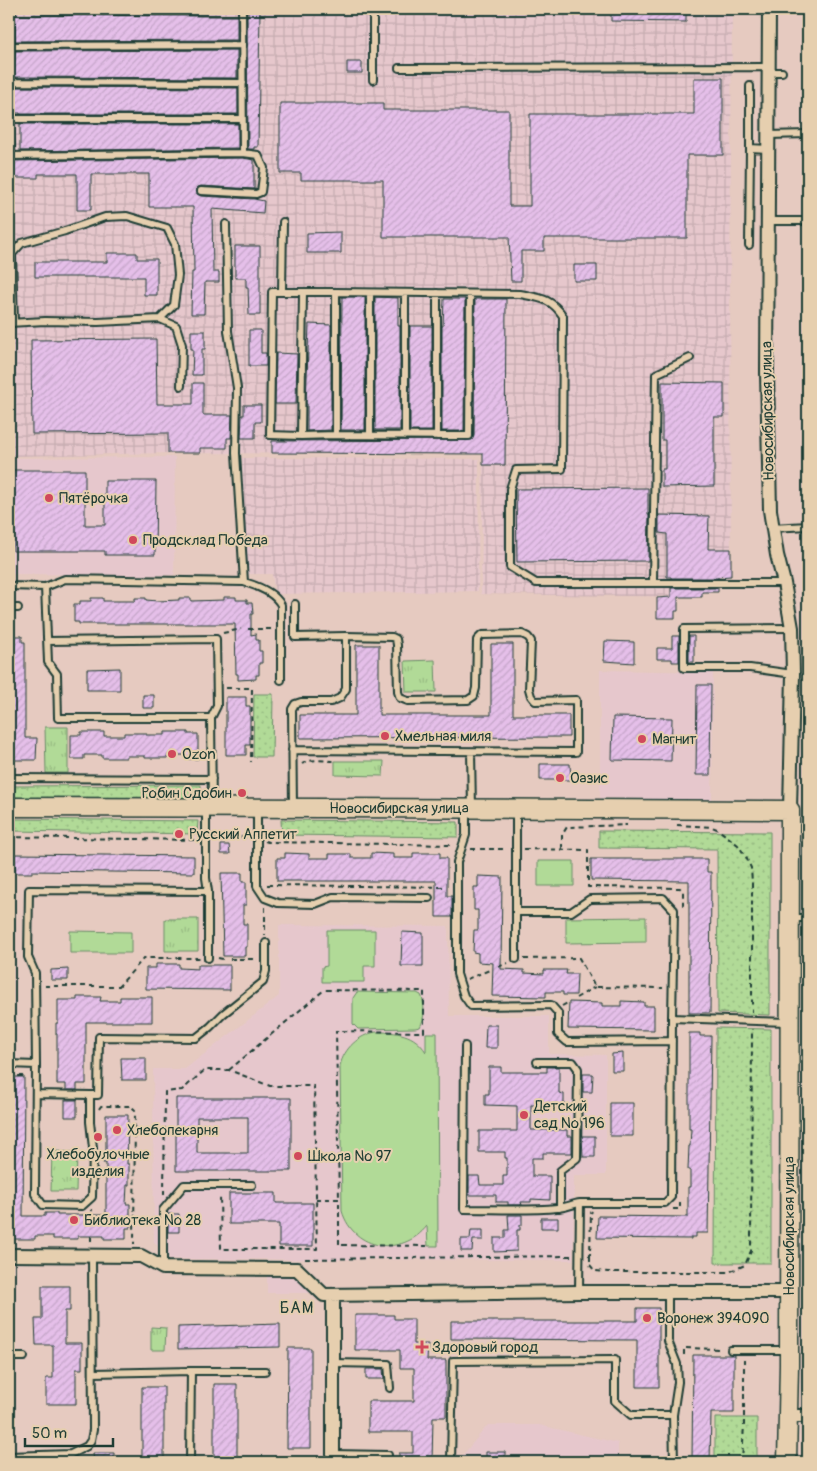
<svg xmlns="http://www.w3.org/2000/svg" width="817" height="1471" font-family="Pangolin,sans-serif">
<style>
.built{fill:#e6c7cc}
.industrial{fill:url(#industrial-grid)}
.grass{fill:url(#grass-dots);stroke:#688c66}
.park{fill:url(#park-tufts);stroke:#688c66}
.pitch{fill:#b1da97;stroke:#688c66}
.building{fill:url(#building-hatch);stroke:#1f3d34;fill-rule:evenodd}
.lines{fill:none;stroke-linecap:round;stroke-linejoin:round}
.lane-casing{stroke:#1f3d34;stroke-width:10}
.street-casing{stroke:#1f3d34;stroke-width:16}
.secondary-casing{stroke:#1f3d34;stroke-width:21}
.path{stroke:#1f3d34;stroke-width:2;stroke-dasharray:5 4;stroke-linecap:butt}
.lane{stroke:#e6cfaf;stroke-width:6}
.street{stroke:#e6cfaf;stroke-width:12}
.secondary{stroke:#e6cfaf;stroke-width:18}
.poi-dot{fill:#d1495b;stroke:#e6cfaf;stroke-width:2}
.labels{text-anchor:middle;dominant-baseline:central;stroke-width:4;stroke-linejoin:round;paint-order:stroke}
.street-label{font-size:15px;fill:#1f3d34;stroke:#e6cfaf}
.poi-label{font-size:15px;fill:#1f3d34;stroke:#e6cfaf;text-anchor:start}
.neighbourhood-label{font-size:16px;letter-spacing:1px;fill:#1f3d34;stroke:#e6cfaf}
</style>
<defs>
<pattern id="industrial-grid" width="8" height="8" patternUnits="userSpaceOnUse" patternTransform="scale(1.25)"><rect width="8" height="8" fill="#e6c7cc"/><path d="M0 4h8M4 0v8" fill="none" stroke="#c5acb0"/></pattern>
<pattern id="grass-dots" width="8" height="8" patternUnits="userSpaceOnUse" patternTransform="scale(1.25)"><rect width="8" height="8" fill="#b1da97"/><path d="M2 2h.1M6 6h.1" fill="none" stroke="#98bc83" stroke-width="1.8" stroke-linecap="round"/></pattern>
<pattern id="park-tufts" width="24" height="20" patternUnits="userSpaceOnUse" patternTransform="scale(1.25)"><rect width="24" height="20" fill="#b1da97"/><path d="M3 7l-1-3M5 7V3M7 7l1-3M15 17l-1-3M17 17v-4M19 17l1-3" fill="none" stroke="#98bc83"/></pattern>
<pattern id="building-hatch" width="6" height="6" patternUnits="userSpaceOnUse" patternTransform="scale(1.25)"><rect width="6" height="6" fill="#e5bfe9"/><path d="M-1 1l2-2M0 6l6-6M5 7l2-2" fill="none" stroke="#c4a5c8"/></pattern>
</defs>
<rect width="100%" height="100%" fill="#e6cac0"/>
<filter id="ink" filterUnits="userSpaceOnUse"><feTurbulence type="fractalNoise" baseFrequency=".02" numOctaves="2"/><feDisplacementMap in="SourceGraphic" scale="10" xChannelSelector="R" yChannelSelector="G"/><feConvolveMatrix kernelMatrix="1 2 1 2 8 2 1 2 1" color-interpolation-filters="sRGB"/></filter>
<g filter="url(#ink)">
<path class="built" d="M175 457 174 575 9 574V458Z
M600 670 713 672 712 800 600 798Z
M279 925 448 926 449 1016H549V1054L606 1055V1175H574L573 1260 170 1259 154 1242 153 1069H185L279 996Z
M267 1273H296L317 1293H267Z
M488 1425H539L618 1443V1462H462V1456Z"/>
<path class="industrial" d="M9 9H732L730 287 731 576 718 577V592H703L702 597 481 594 483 454 168 453 9 456Z
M242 458 479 459 478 591 275 594 272 574H246Z"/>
<path class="grass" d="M254 694H273L272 757H253Z
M201 785V800L14 799 13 786Z
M13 819 198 821 197 834 13 831Z
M281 820 458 822V837L282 835Z
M599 831 770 832V1015L718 1013 717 849 599 848Z
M716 1028 771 1029V1263H715Z
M715 1418H757V1462H715Z"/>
<path class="park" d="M435 660 436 692H406L405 661Z
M45 727H68V773H46Z
M335 761H384L383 776 335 775Z
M165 919H198V951H165Z
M52 1151 77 1152 76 1191H51Z
M151 1327 166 1328 165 1350H151Z"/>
<path class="pitch" d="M538 861H574V886H538Z
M646 917V942L566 943V918Z
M327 930H375V966H364V982H322V967L327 966Z
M70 931 131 932V953H70Z
M357 992 417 993 421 995C425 1003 425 1019 420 1027L415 1028 358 1029 353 1024V998Z
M376 1032C397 1032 414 1033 426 1052V1033H437L438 1246H428L427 1226C402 1257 354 1251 342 1211L340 1066C344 1048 359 1035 376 1032Z"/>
<path class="building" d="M248 9H260L258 147H254V149H248L247 16H248Z
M611 9H686V22L611 21Z
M15 15 237 16V40L15 41Z
M237 50V78L14 77 15 51Z
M347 62H362V73H347Z
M694 78H723V155H687V238H544V251H521V281H511L509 237H383V180H301V173H280V103H383V110H509V206H530V114H694Z
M14 87 238 88V114H20V113H14Z
M20 124H238V148L20 151Z
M243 158 254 160V189L201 186 198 187 196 190 197 194 201 196 254 199 264 201 263 213 212 209 213 272H219V282H205L204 314H191L192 272H194L193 207H149V174H91V210H77V174H38V178H9V161Z
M341 232V253H307V233Z
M235 246H260V315H249L248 287H246V278H235Z
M107 253H137V259H157V295H144V277H35V262H107Z
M574 265H597V281H574Z
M342 297H365V430H341Z
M375 297 398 298V326H400V430H375Z
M444 299H465L464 431H442V326H443Z
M475 299H506L505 465H483V454L272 453V441L472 440 474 436Z
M309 324 331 325V430L307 431V404H306Z
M410 326H432V431H410Z
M249 330H261V353H266V366H249Z
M191 331H205V349H202V375H192L193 349H191Z
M156 339 157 404H193V383H203V415H232L231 438H227V448H200V453H168V433L32 434 31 340Z
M276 353 297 354 296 404H275Z
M662 382 724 383V417H714V486L662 487V469H665V440H662Z
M244 405H261V422H255V438H241L242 415H244Z
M13 470H85V525H105V481H156L155 555H105V551H13Z
M648 488V515H649L648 561 517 562 516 489Z
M659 515 709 516 708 549H731V576L718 577V578H671V577H667V534L659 533Z
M671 588H718V592H702V597H678V611H675V618H657V598L671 597Z
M224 597H236V600H247V603H252L253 614H251V635L256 634V640H259V651H262V663H259V675H256V679L238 680V674H236L235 624H79V622H74V604H80V601H91V598H103V601H135V598H146V600L158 601 179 600V598H191V601L224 600Z
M9 636H22V642H25V738H37L36 760H9Z
M672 636H679V662H672V659H657V648H672Z
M689 636H694V662H689Z
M605 641 634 642V663L604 661Z
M491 644H513V715H569V737L300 738V715H356V645H379V715H491Z
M120 668V690H87V669Z
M697 685H711L710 775H696Z
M143 695H154V708H143Z
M226 697H246V706H250V745H246V755H226Z
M613 717 672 718 671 761 612 760Z
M81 732H104V736H124V733H146V735H165V732H188V734H198V759H186V755H168V758H145V756H126V758H102V755H84V759H71V735H81Z
M540 764H570L571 780H540Z
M221 845H229L230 854H221Z
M285 853 309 854V858H329V854H351V858H371V853L393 854V858H413V853H440V858H447V896H452V917H436V881H277V858H285Z
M15 854 194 856V873L32 871V873H15Z
M591 859H707V872H711L710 1013H689V881L591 880Z
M221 873H242V882H246V905H243V924H247V947H245V956H223Z
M478 876 502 877 501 969 524 970V973L544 974V970H567L566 974H577L576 995H563V992H546V997L492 996 493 963 478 962V953L473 952 474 930H478V910H474V887H478Z
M402 932 423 933V966H401Z
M156 964H179V968L198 969V965H230V990L146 989V968H156Z
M68 969V980H51V970Z
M77 997H101L100 1001H120V997H152V1022H86V1084H77V1090H66V1084H57V1034H56V1023H58V1000H77Z
M621 1001 644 1002V1006H654V1030L568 1029 569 1002 602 1003V1006H621Z
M486 1025H497V1048H485Z
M689 1033H700V1036H711L708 1233H696V1237H691V1239L597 1238 598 1216 688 1217V1187H690V1170H688L689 1146H690L691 1129H689Z
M623 1053V1071H612V1054Z
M121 1058H146V1080H122Z
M489 1067H501V1072H547V1067H559V1093L564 1094V1106L531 1105V1130H567V1136H572V1153H543V1158H532V1176H550V1200L531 1199V1202H521L522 1205H508V1202H496V1195H469V1176H479L480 1185H503V1176H507V1158H505V1152H479V1131H517V1106L485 1105V1094H489Z
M583 1074H593L592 1092H583Z
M9 1077H24L23 1216H45V1213H57V1215H106V1163H103V1153H106V1115H128L127 1164H129V1185H127L126 1204H130V1228H126V1239H104V1236H78V1239H53V1236H35V1239H11V1237H9Z
M176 1098H291V1171H176ZM197 1117H248V1153H197Z
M65 1100H77V1117H65Z
M610 1103H633V1136H610Z
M582 1136H595V1157H583Z
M229 1193H276V1203H313V1246H279V1224H229Z
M168 1214H179V1232H168Z
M508 1215H522V1225H520V1230H517V1251L494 1252V1238H505V1230H509Z
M541 1218H558V1228H541Z
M471 1230H483V1240H473L472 1251H461V1239H470Z
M42 1286H70V1311H65V1343H82V1369H76V1404H46V1378H53V1345H36L35 1319H42Z
M637 1308H659V1387H637V1340L451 1339V1321H637Z
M355 1315H394V1319H414V1344H428L427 1360H446V1417H433L432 1462H399V1453H413V1432H368V1401H414V1368H400V1350H355Z
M280 1324V1347L178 1349V1327Z
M288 1348H311V1448H287Z
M693 1355H734V1413H711L710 1462H692Z
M366 1369H383L384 1379H366Z
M214 1384H237V1462H214Z
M142 1387H164V1462H142Z
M486 1452H505V1462H486Z
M93 1453H114V1462H94Z"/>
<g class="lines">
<defs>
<path id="lane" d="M10 46 243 45
M399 68 769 67
M768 72H782
M373 80V9
M10 82 243 83
M750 86V148
M9 116 10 13 14 9
M9 119H242
M9 119 11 156
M768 135 808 134
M9 156 243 153 242 9
M201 191 256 194 261 192 264 168 258 155 243 153
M768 221H808
M283 222 282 292H303
M226 224 228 331 237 388 236 453 244 582
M749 245 750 148 768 149
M282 292H272L270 435 301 436
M370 293V435
M405 293V436
M470 294 469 436 336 435V292L520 294C540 298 551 298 563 316L562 469 516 470 510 489V567L536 583H784
M9 323 45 321 98 322 160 319 176 326 182 345 181 386
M14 323 12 254 22 243 65 231 105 217 127 216 167 228 175 244 178 275 174 305 160 319
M336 435 301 436 303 292H336
M437 436V293
M772 528 808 526
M653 583 656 374 690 358
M9 586 45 587 48 662 57 674 58 718H211L212 806
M45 587 65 579 244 582C258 586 274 592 281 605V680
M9 608H18
M792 628 684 629V668H750L793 674
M47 641 216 639 217 706 211 718
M292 750 576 752V700L535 701 531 696 529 689 531 641 528 637 522 634 482 635 477 640 476 688 474 696 468 700 408 701 400 698 398 692 397 645 396 639 392 637 346 636
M471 752 472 808
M9 778 212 779
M293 806 292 709 295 704 301 702H331L340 698 346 689V636L295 637V604
M257 809V886L265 898 278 903 315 904 333 897 429 898
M466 810V835L457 862V974L464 996 471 1006 551 1005 558 1013V1034L567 1042 672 1041
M208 891V958
M517 912H571L590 899 663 898 674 910 672 1018
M792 918H808
M516 959V810
M465 1046 464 1209C495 1209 527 1211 557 1208 565 1208 572 1204 580 1203
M537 1062H573L578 1069 577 1158 560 1171V1208
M9 1064 36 1065 35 1194 43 1205 82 1206 92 1197 93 1148 90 1122V1095L37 1094
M36 1065 35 973 28 957 29 890 208 891 206 878V808
M90 1095H98L99 1037 196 1038 210 1027 223 1014 263 982 266 971V943
M163 1268V1210L184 1185H252
M579 1292 580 1203H665L671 1197 672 1018 788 1022
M668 1292V1341L677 1364 678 1382 673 1415 674 1462
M731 1350H787
M9 1357H24
M333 1363 388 1364 390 1388
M191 1371H265
M93 1373 191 1371 190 1462
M333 1454 388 1455 387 1462
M9 1456 71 1454 87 1446 91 1440 93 1430 92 1256
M451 1462 453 1361 615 1360V1401L631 1415H673"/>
<path id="street" d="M769 9 767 373 770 510 777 555 784 583 792 628 793 674 790 810
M9 1255 141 1256 163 1268 297 1269 324 1295 579 1292H789
M333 1295V1462
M788 1416H808"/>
<path id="secondary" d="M9 807C269 806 530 810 790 810L789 1365 787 1462"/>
</defs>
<use href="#lane" class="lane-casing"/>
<use href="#street" class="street-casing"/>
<use href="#secondary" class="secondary-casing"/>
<path class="path" d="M248 629H273
M223 633 241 629
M226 688H252L251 762
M302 764C311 758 325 761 335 761
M677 825 712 827 717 829 728 837 738 845 746 857 751 868 752 882V1012
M9 837 196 840
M214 840 226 838 249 837
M265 841 268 842 452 845
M471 849H507
M524 849 588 850V887L680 888 683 891V908
M562 849V835L567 827 627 825
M267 885 447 887
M265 907V935
M218 958 223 959
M230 959H257
M524 959 579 958 595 987 663 988
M498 967 508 963
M467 979 492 969
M45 986H119L144 958H200
M576 998 595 987
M562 1006 569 1002
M229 1070 324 990 424 991V1032L336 1031 339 1199
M9 1076H26
M99 1109 101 1106H131L135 1110 134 1244
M164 1195 165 1092 182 1090 205 1070H229L270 1086H314L317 1249H221L220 1195
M316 1199H339V1245L427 1246
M673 1209H680V1198
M91 1220 92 1209
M91 1236V1244
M588 1256H590L591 1213 592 1211
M590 1256V1265L595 1271 608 1272H729L745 1265 751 1251V1237L752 1029
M305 1259 571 1256
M684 1355V1348L722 1349
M742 1462 744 1424V1360"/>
<use href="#lane" class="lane"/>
<use href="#street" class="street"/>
<use href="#secondary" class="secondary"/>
</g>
</g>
<g class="poi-dot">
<circle cx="49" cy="498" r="5"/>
<circle cx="133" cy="540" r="5"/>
<circle cx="385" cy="736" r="5"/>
<circle cx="642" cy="739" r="5"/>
<circle cx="172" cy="754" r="5"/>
<circle cx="560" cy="778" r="5"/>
<circle cx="242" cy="793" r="5"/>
<circle cx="179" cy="834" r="5"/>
<circle cx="524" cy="1115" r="5"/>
<circle cx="117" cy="1130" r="5"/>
<circle cx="98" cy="1137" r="5"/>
<circle cx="298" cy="1156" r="5"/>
<circle cx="74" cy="1220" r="5"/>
<circle cx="647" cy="1318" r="5"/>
<path d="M419.5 1339.5h5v5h5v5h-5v5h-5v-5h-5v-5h5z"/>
</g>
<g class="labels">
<g class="street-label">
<text transform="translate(768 411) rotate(-91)">Новосибирская улица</text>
<text x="399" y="808">Новосибирская улица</text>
<text transform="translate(789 1226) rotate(-90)">Новосибирская улица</text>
</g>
<g class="poi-label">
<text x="59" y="498">Пятёрочка</text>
<text x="143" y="540">Продсклад Победа</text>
<text x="395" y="736">Хмельная миля</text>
<text x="652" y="739">Магнит</text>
<text x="182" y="754">Ozon</text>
<text x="570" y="778">Оазис</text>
<text x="232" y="793" text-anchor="end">Робин Сдобин</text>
<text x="189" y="834">Русский Аппетит</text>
<text x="534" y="1106">Детский<tspan x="534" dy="17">сад № 196</tspan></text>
<text x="127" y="1130">Хлебопекарня</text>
<text x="98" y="1154" text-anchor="middle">Хлебобулочные<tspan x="98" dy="17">изделия</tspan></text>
<text x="308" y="1156">Школа № 97</text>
<text x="84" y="1220">Библиотека № 28</text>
<text x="657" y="1318">Воронеж 394090</text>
<text x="432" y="1347">Здоровый город</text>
</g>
<g class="neighbourhood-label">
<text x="297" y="1308">БАМ</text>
</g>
</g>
<rect width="817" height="1471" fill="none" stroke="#e6cfaf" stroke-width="30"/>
<rect x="15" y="15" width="787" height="1441" fill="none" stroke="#1f3d34" stroke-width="2" filter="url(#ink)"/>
<path d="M25 1438v8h88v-8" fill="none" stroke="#1f3d34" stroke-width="2.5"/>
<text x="32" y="1438" font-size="15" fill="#1f3d34" stroke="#e6cfaf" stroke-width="4" paint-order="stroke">50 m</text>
</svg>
